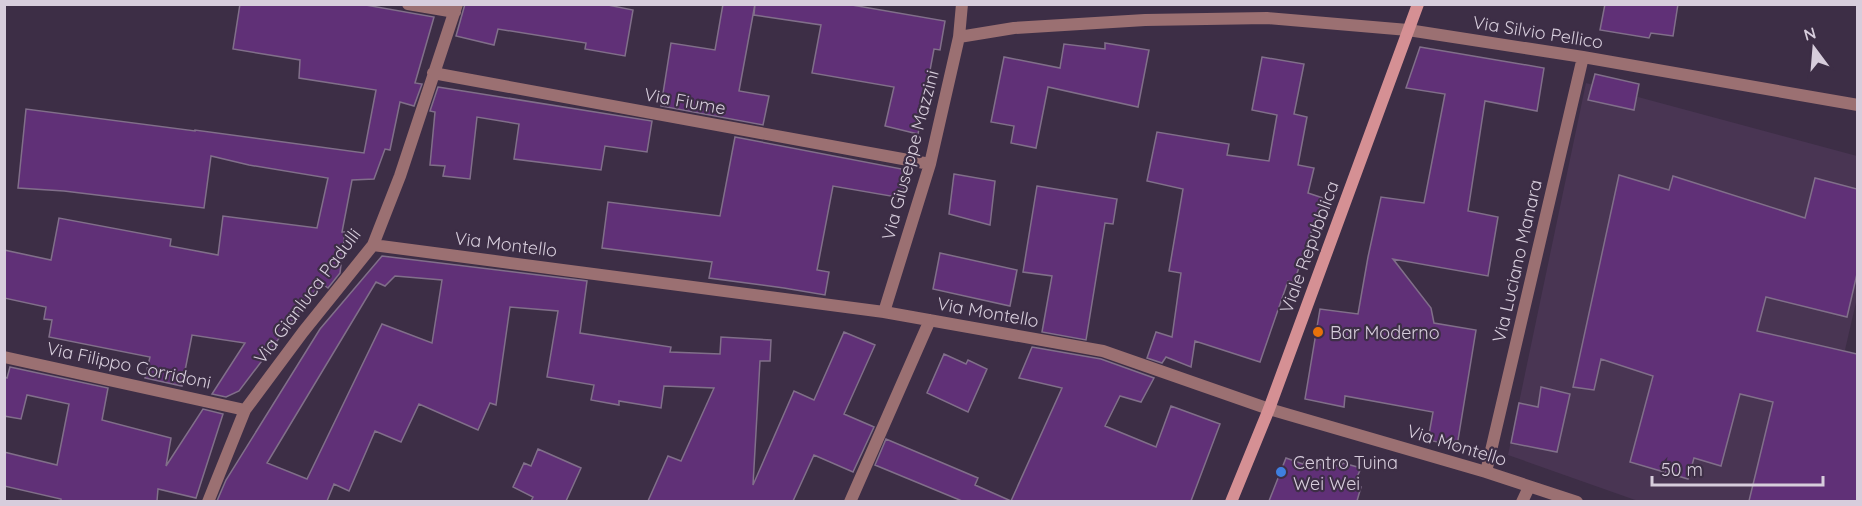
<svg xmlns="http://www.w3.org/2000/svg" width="1862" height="506" font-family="Quicksand,sans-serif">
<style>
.built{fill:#493553}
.building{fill:#603077;stroke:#816f8a;stroke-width:1.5;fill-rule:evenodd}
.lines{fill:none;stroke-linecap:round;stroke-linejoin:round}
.street{stroke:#9b7072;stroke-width:12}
.secondary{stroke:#d59094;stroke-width:12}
.food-dot{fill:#e8710a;stroke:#3d2e46;stroke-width:2}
.shop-dot{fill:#3f7fe0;stroke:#3d2e46;stroke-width:2}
.labels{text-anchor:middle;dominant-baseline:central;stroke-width:4.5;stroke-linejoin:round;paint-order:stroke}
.street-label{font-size:18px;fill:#d7cddc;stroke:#3d2e46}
.poi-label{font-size:18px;fill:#d7cddc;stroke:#3d2e46;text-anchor:start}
</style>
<rect width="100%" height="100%" fill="#3d2e46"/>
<path class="built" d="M1586 83 1857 156V298L1845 350 1857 353V501H1638L1508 455Z"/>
<path class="building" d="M240 4H360L434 17 415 83 422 84 414 106 400 102 390 150 385 149 374 179 352 180 342 232H345L340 273 328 288 321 283 239 391 226 397 212 394 245 343 192 335 182 386 145 378 150 357 49 337 52 320 44 319 46 307 4 298V250L51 260 59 218 171 239 170 246 218 255 223 216 317 228 328 178 249 165 211 156 204 208 64 191 18 188 26 109 195 131V130L364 153 376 90 299 78 300 60 233 49Z
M465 4H603L633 10 625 56 585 49 586 43 498 29 494 45 456 36Z
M723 4H755L739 91 769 96 763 125 661 106 671 43 715 50Z
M755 4H846L945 21 940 50 934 49 918 134 885 126 894 87 812 73 821 25 754 15Z
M1605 4H1678L1673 36 1651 33 1649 38 1600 30Z
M1105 43 1149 50 1138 107 1048 87 1036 148 1011 143 1014 126 991 122 1004 57 1060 68 1064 44 1105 49Z
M1420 47 1544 68 1537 111 1485 101 1468 211 1498 217 1488 276 1393 259 1431 308 1434 323 1476 330 1457 446 1428 440 1433 412 1345 396 1344 407 1305 399 1320 309 1358 314 1368 257 1381 197 1424 203 1445 94 1406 88Z
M1262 57 1304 64 1294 114 1307 117 1298 165 1314 168 1308 193 1323 198 1294 282 1288 281 1260 362 1195 341 1191 367 1166 357 1162 363 1147 358 1156 332 1172 337 1181 273 1169 271 1183 189 1147 181 1157 132 1229 144 1227 155 1269 161 1277 115 1252 110Z
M1595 74 1639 84 1634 110 1588 100Z
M438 87 652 121 647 152 605 146 601 170 514 159 519 124 477 117 470 179 443 176 445 166 430 165 435 112 430 111Z
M735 137 907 170 902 198 833 186 817 270 829 272 825 295 784 288 709 278 712 262 602 248 608 202 720 216Z
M954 174 995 181 990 225 949 214Z
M1619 175 1669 190 1673 176 1805 218 1815 178 1857 189V274L1847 317 1766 297 1757 331 1857 354V501H1749L1773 402 1740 394 1721 466 1694 458 1688 479 1630 462 1653 376 1601 359 1594 390 1573 387Z
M1037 186 1117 199 1113 224 1105 223 1086 340 1042 332 1052 276 1023 272Z
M940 253 1017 270 1010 306 933 289Z
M382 256 587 281 580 333 671 347 670 352 720 354 721 337 771 340 770 361H760L753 485 794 391 814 400 844 332 875 345 844 414 874 427 853 472 814 455 793 501H648L668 456 681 461 714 388 664 386 661 408 619 401V405L591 400 594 385 547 377 558 311 510 307 496 405 490 403 478 430 419 404 401 442 375 431 349 491 334 484 327 501H217L226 480 320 329ZM395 276 442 280 432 343 382 324 307 479 267 463 376 282 385 286Z
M1032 347 1101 359 1154 378 1141 402 1120 396 1105 426 1156 447 1171 406 1220 424 1191 501H962L875 465 886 439 978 478 975 485 1011 501 1062 388 1019 378Z
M944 354 966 364 968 360 987 369 968 412 927 393Z
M10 367 108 388 102 420 171 438 166 466 203 409 223 414 196 498 158 489 157 501H61V499L4 486V452L57 465 69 404 27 395 21 419 4 416V377L7 378Z
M1541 387 1570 394 1557 452 1511 443 1519 403 1538 407Z
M538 449 581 468 566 501H531L533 497 513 487 524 463 531 466Z
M1286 458 1303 464 1305 460 1322 465 1324 462 1341 467 1343 463 1361 468 1354 484 1361 487 1357 501H1269Z"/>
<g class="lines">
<path class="street" d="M408 4 455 12
M959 37 1014 28 1145 20 1267 18 1408 30 1583 57 1858 105
M433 73 930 164
M373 245 884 312 1103 351 1269 409 1486 472 1577 502
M884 312 930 164 959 37 962 4
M4 357 245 410
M1486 472 1583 57
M208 502 245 410 303 332 373 245 400 176 457 4
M850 502 930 320
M1522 502 1529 487"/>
<path class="secondary" d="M1231 502 1269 409 1418 4"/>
</g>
<circle class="food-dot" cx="1318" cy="332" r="6"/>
<circle class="shop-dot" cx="1281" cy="472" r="6"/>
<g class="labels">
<g class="street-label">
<text transform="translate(1538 32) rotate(9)">Via Silvio Pellico</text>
<text transform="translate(685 101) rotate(10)">Via Fiume</text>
<text transform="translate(910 155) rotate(-75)">Via Giuseppe Mazzini</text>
<text transform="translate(506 244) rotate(7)">Via Montello</text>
<text transform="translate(1309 247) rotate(-70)">Viale Repubblica</text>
<text transform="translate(1517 261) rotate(-77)">Via Luciano Manara</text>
<text transform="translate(307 296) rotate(-53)">Via Gianluca Padulli</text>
<text transform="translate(988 312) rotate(10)">Via Montello</text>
<text transform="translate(129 365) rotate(12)">Via Filippo Corridoni</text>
<text transform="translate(1457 445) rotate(17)">Via Montello</text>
</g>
<g class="poi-label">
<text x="1330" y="332">Bar Moderno</text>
<text x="1293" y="462">Centro Tuina<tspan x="1293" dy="21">Wei Wei</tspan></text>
</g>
</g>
<rect width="1862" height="506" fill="none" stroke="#d7cddc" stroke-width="12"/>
<g transform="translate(1814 48) rotate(344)" stroke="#3d2e46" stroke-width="4.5" paint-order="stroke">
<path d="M0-4.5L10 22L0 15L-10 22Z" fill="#d7cddc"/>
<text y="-9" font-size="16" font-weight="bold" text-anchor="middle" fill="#d7cddc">N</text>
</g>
<path d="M1652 476v9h171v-9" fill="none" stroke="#d7cddc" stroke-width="3"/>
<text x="1661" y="476" font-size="18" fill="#d7cddc" stroke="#3d2e46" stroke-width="4.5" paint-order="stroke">50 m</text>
</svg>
